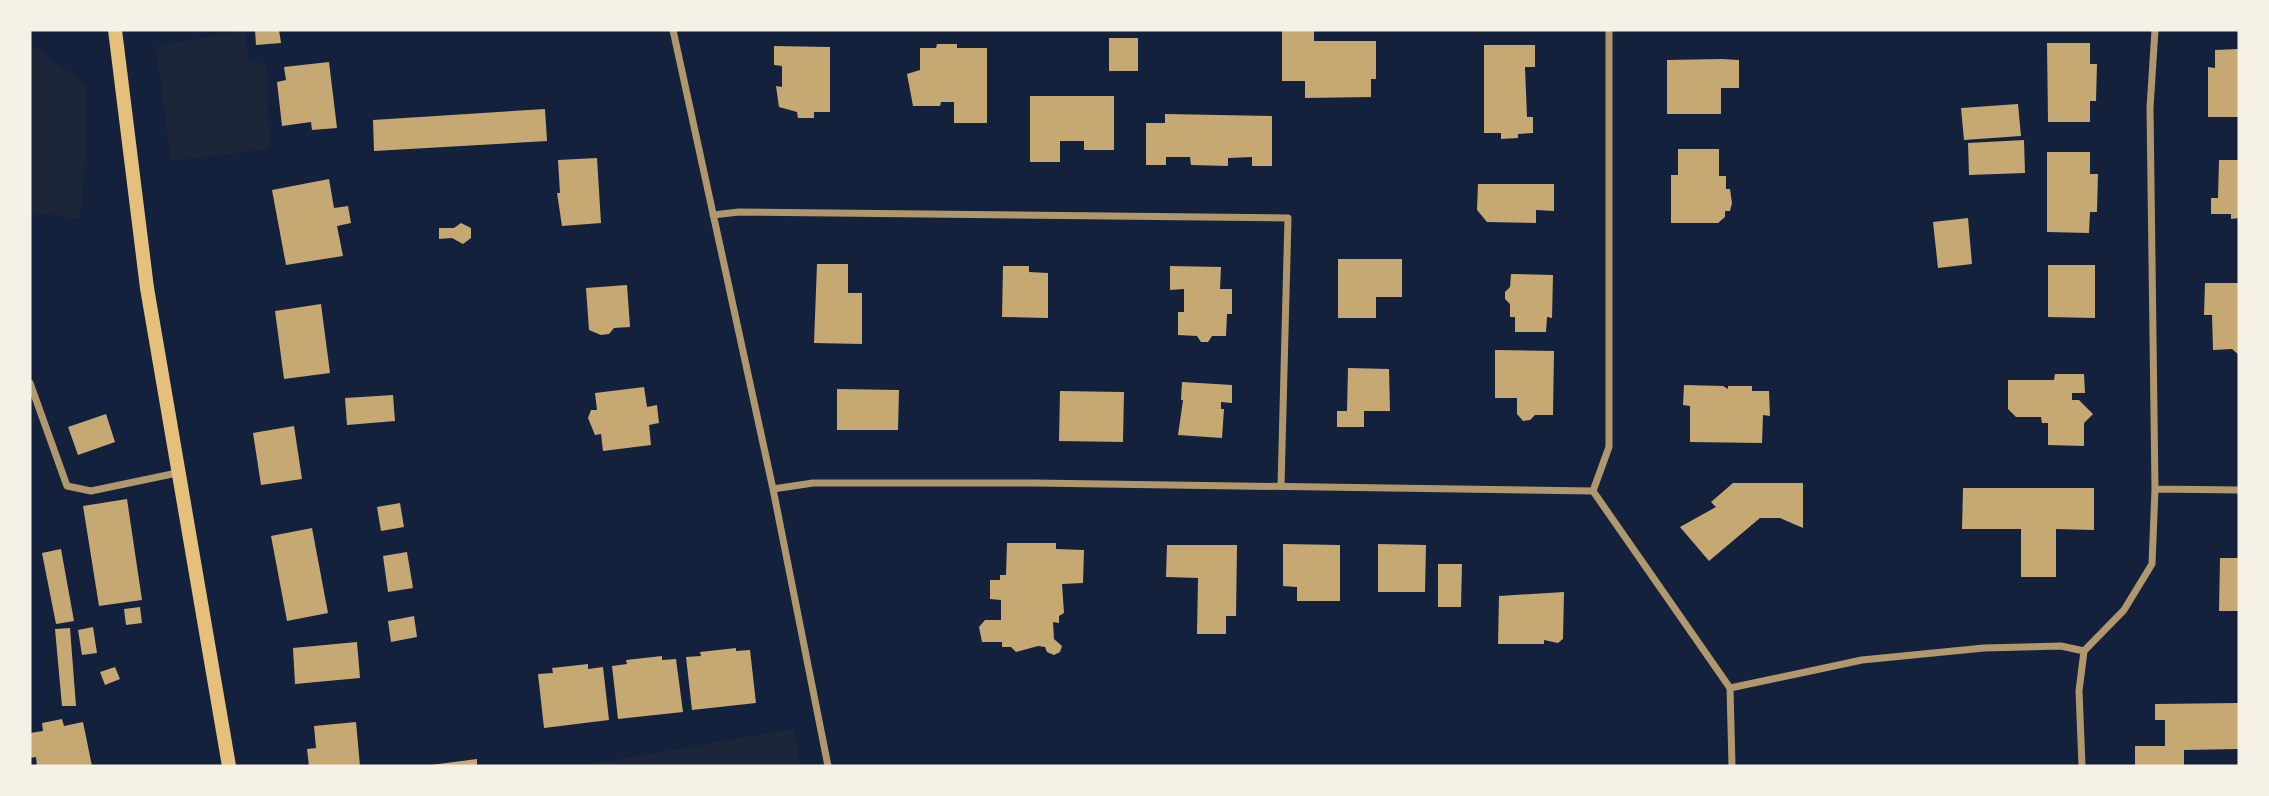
<svg xmlns="http://www.w3.org/2000/svg" width="2269" height="796" font-family="'Exo 2',sans-serif">
<style>
.green{fill:#1d2539}
.building{fill:#c6a872}
.lines{fill:none;stroke-linecap:round;stroke-linejoin:round}
.minor{stroke:#b1986c;stroke-width:7}
.secondary{stroke:#e5c07b;stroke-width:14}
</style>
<rect width="100%" height="100%" fill="#14213d"/>
<path class="green" d="M245 30 249 63H267L269 149 171 161 156 46Z
M30 44 86 85 85 164 80 219 30 212Z
M794 729 801 766H578Z"/>
<path class="building" d="M255 30H279L281 43 256 45Z
M1282 30H1314V41H1376V79H1371V97L1305 98V81H1282Z
M1109 38H1138V71H1109Z
M2047 43H2090V64H2097L2096 101H2090V122H2048Z
M937 44H957V48H987V123H954V102H941L940 106H913L907 74 920 70V48H936Z
M1484 45H1535V67H1525L1527 117H1533V133L1518 134V138L1501 139V133H1484Z
M774 46 830 47V112H814V118H798L797 112 779 107 776 86 782 87V66L774 65Z
M2239 49V117H2208V67L2215 68V50Z
M1721 59 1739 60V88H1721V114H1667V60Z
M329 62 337 128 312 130 311 122 282 126 277 82 286 80 284 67Z
M1030 96H1114V150H1084V141H1060V162H1030Z
M2018 104 2021 136 1964 140 1961 108Z
M545 109 547 141 374 151 373 120Z
M1165 114 1272 116V166H1252V157L1228 158V166L1191 165 1190 157H1166V165H1146V123H1165Z
M2024 140 2025 173 1969 175 1968 143Z
M1678 149H1719V176H1726V189H1730L1732 203 1730 211H1725V217L1718 223H1671V175H1678Z
M2047 152H2090V174H2098L2097 212H2090L2089 233 2047 232Z
M597 158 601 223 562 226 557 193H560L558 160Z
M2219 160H2239V218L2231 219V214H2211V198H2218Z
M329 179 334 208 348 206 351 223 337 226 343 256 286 265 272 190Z
M1478 184H1554V211L1536 210V223L1487 222 1477 210Z
M1968 218 1972 264 1938 268 1933 222Z
M461 223 471 228V238L463 244 452 238 439 239V228H454Z
M1338 259H1402V297H1376V318H1338Z
M817 264H848V293H862V344L814 343Z
M2048 265H2095V318L2048 317Z
M1003 266H1029V272L1048 273V318L1002 317Z
M1170 266 1221 267 1220 289H1232V314H1227L1226 336H1212L1208 342H1201L1197 336 1178 335V312H1184V289L1170 290Z
M1511 274 1553 275 1552 318 1547 317 1546 332H1515V317H1510V304L1505 299V292L1510 287Z
M2205 283H2239V355L2232 349 2213 350 2212 315H2204Z
M627 285 630 327 614 328 609 334 601 335 589 330 586 288Z
M321 304 330 373 284 379 275 311Z
M1495 350 1554 351 1553 415H1535L1530 420 1523 421 1517 414V398H1495Z
M1348 368 1389 369 1390 411H1364V427H1337V411H1347Z
M2055 374H2084L2085 393H2072V400H2079L2093 414 2084 423V446L2048 445V423H2042L2041 417H2016L2008 409V380H2054Z
M1182 382 1232 385V403L1221 402V409H1224L1222 438 1178 435 1183 400H1181Z
M1684 385 1723 386 1728 389V386H1752V391H1769L1770 416 1763 415 1762 443 1690 442V406L1683 405Z
M644 387 647 407 657 405 659 423 649 425 651 445 603 451 601 434 595 435 588 418 591 410H597L595 393Z
M837 389 899 390 898 430H837Z
M1060 391 1124 392 1123 442 1059 441Z
M393 395 395 421 347 425 345 398Z
M106 414 115 442 78 455 68 427Z
M294 426 302 479 261 485 253 433Z
M1733 483H1803V528L1780 518H1760L1709 561 1680 527 1716 507 1711 502Z
M1963 488H2094V530L2056 529V577H2021V529H1962Z
M127 499 142 600 99 606 83 506Z
M400 503 404 527 381 531 377 507Z
M312 528 328 613 287 621 271 536Z
M1007 543H1056V549L1084 550 1083 583 1062 584 1064 613 1059 616V623L1053 622 1054 639 1062 646 1060 652 1054 655 1047 652 1045 647 1038 646 1016 652 1011 647H1002V642H982L979 627 985 620H1001V600L990 599V580H1000V575H1006Z
M1283 544 1340 545V601H1297V587L1283 586Z
M1378 544 1426 545 1425 592H1378Z
M1167 545H1237L1236 616H1226V634H1197L1198 578 1166 577Z
M61 549 74 621 56 624 42 553Z
M407 552 413 588 388 592 383 556Z
M2220 558H2239V611H2219Z
M1438 564H1462L1461 607H1438Z
M1564 592 1563 639 1558 643 1544 640V644H1498L1499 596Z
M140 607 142 623 126 625 124 609Z
M414 616 417 637 391 642 388 621Z
M93 627 97 653 82 655 78 630Z
M70 628 76 706H62L55 629Z
M357 642 360 678 295 684 293 648Z
M736 648V651L750 650 756 703 692 710 686 657 701 656 700 652Z
M662 656V660L676 659 683 712 618 719 612 666 627 664 626 660Z
M588 664V669L603 667 609 720 544 728 538 674 553 673 552 668Z
M115 667 120 679 105 685 100 672Z
M2238 703 2239 749 2184 750V766H2135V746H2165V720H2155V704Z
M62 719 64 726 83 722 92 766H37L36 757 30 758V733L43 731 42 723Z
M356 722 360 766H309L307 749 316 748 314 726Z
M477 759V766H431V765Z"/>
<g class="lines">
<path class="minor" d="M673 30 773 489 828 766
M713 215 739 212 1288 218 1281 486
M30 383 67 486 91 491 177 473
M773 489 813 483H1035L1593 491 1730 688 1862 660 1984 648 2061 646 2084 651 2124 610 2152 564 2155 489 2150 108 2155 30
M2155 489 2239 490
M1593 491 1609 447V30
M1730 688 1732 766
M2082 766 2079 691 2084 651"/>
<path class="secondary" d="M115 30 147 288 229 766"/>
</g>
<rect width="2269" height="796" fill="none" stroke="#f6f1e7" stroke-width="63"/>
</svg>
